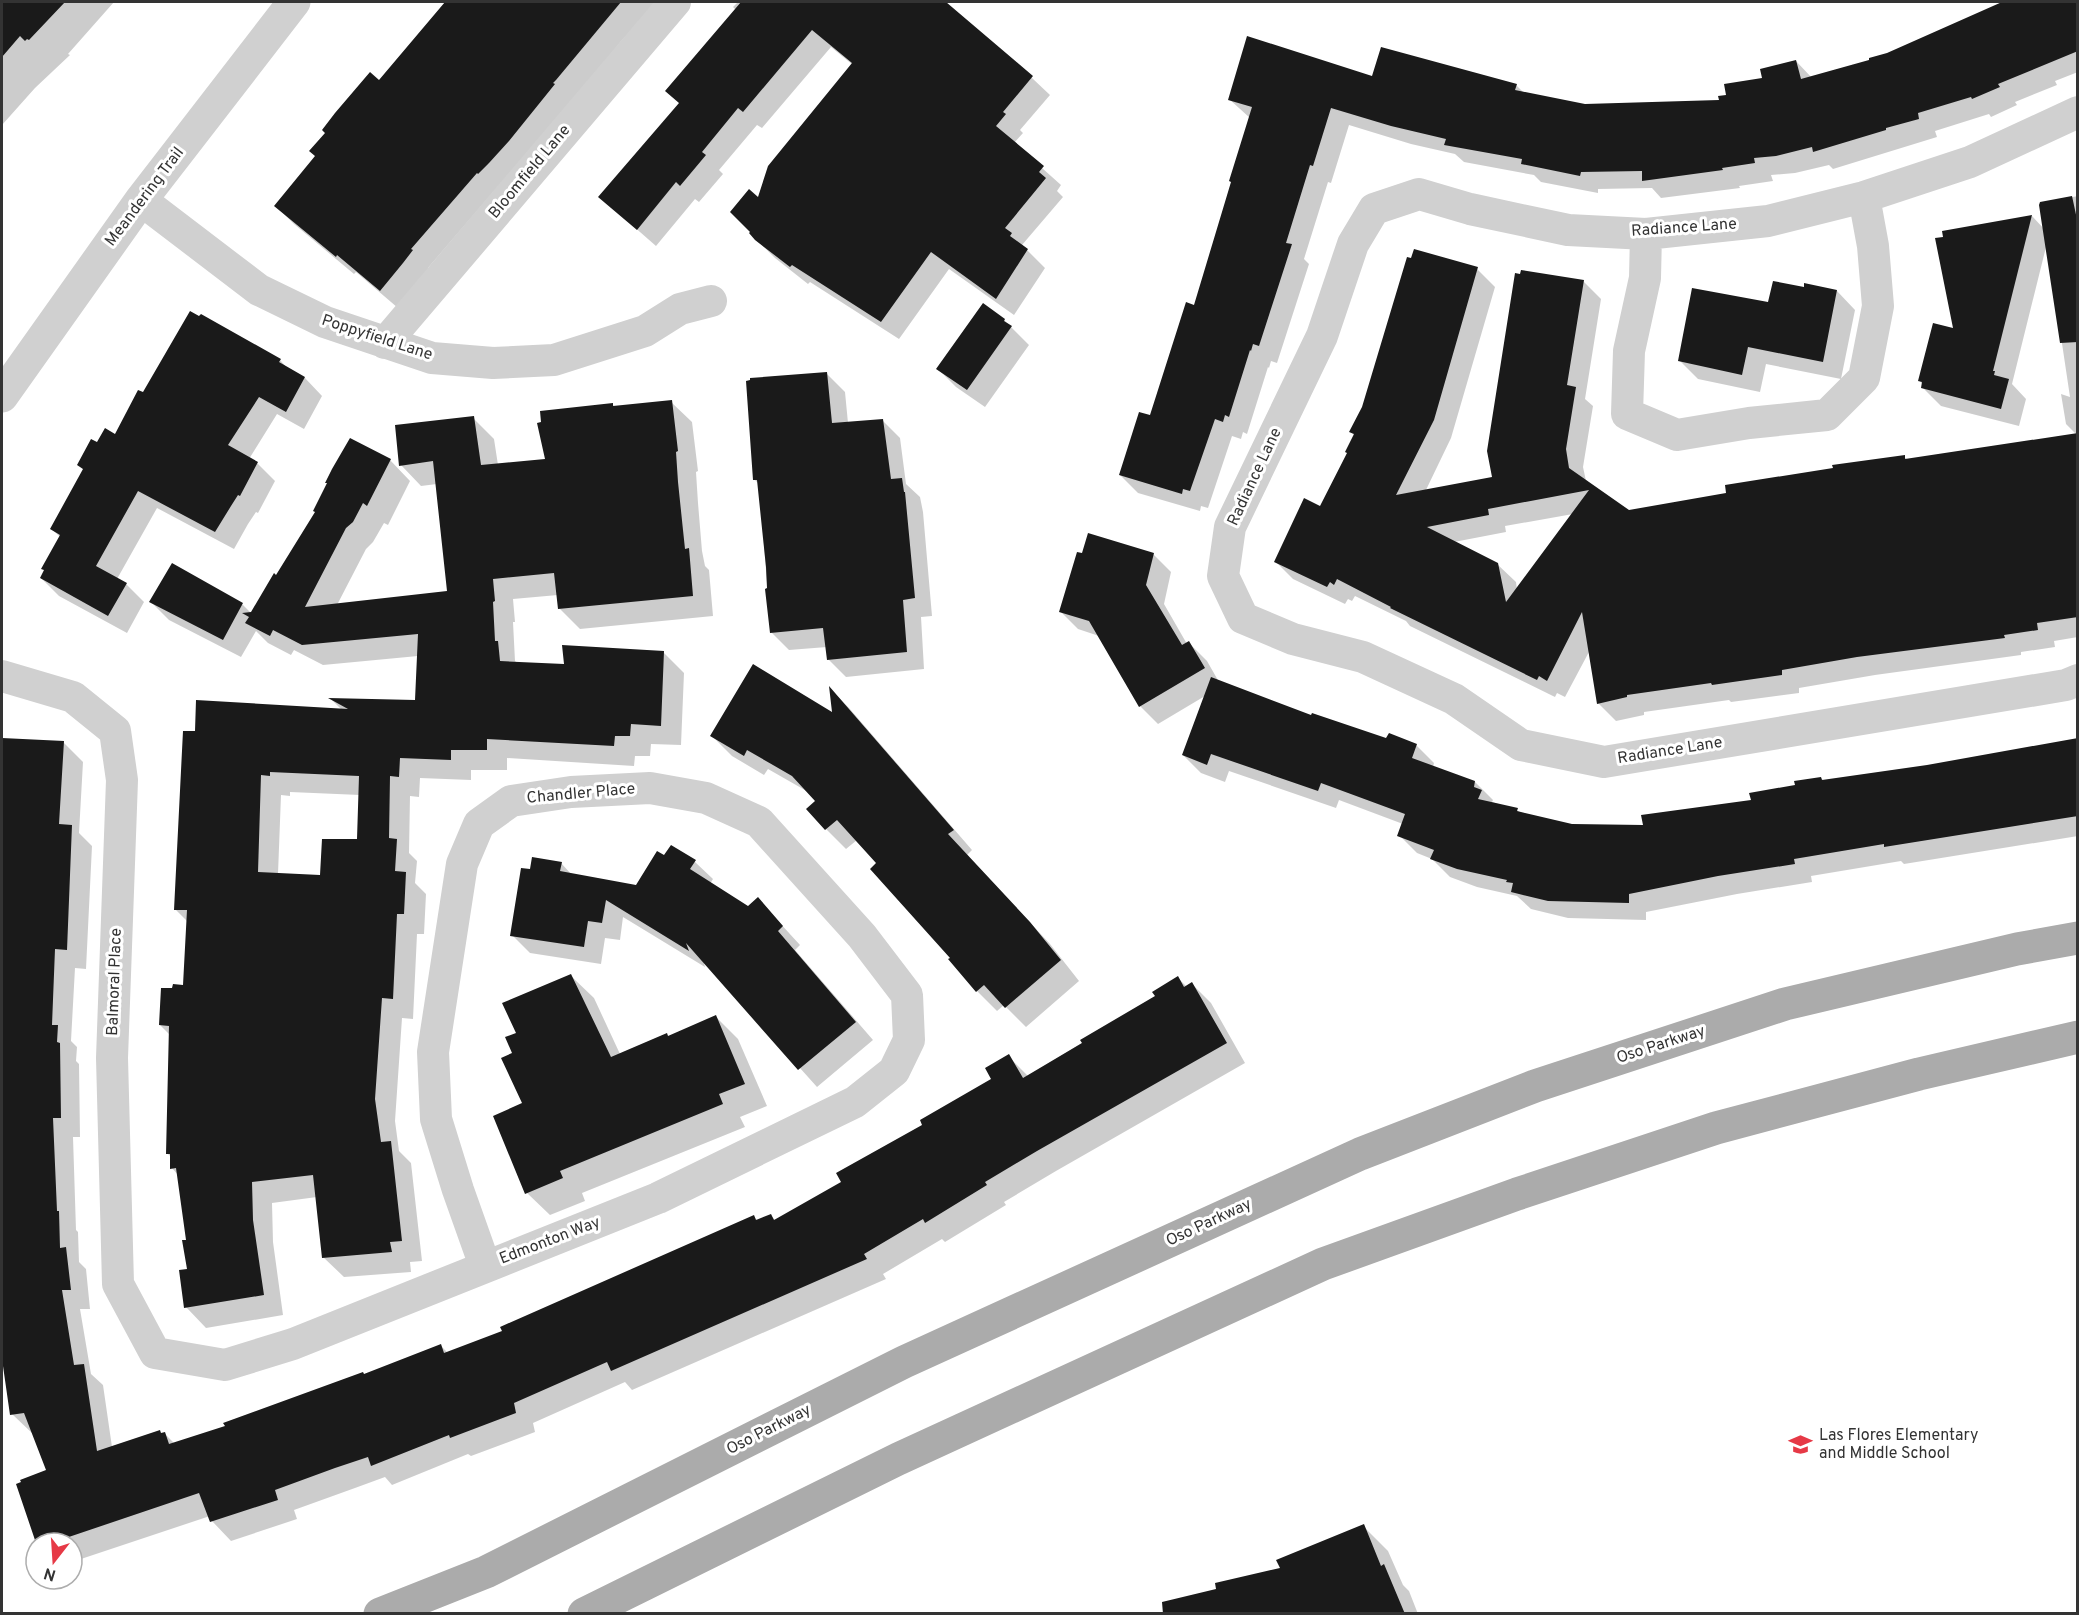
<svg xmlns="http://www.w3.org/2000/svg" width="2079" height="1615" font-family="Overpass,sans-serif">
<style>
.shadow{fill:#0003;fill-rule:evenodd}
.building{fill:#1a1a1a;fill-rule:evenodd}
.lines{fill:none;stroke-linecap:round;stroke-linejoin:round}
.minor{stroke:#d0d0d0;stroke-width:32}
.tertiary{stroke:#d0d0d0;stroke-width:33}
.primary{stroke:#ababab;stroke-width:33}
.labels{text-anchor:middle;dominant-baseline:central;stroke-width:6;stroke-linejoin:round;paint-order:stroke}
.street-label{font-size:16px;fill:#333;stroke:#fff}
.poi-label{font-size:16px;fill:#333;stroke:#fff;text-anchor:start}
</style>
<rect width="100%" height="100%" fill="#fff"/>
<path class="shadow" d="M2 2H114L68 54 70 55 35 88 2 125Z
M447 2H659L623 39 526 159 495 190 428 268 430 269 398 308 356 272 354 274 294 224 276 206Z
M738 2H943L1032 78 1050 95 1020 130 1023 133 1014 143 1061 185 1057 191 1063 197 1022 245 1045 268 1014 315 949 269 899 339 810 282 808 284 775 258 756 239 759 199 853 65 831 47 762 128 757 125 719 170 723 174 699 202 695 199 656 246 600 197 680 104 736 10 733 7Z
M2004 2H2078V72L2055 81 2057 85 2015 102 2017 105 1991 117 1989 114 1935 131 1937 137 1833 169 1829 165 1795 173 1771 175 1773 181 1739 186 1740 188 1661 198 1652 188 1598 189V193L1541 182 1534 175 1464 162 1455 154 1411 144 1349 125 1331 183 1328 182 1304 259 1309 264 1277 363 1271 361 1269 368 1268 367 1247 434 1243 432 1241 439 1232 436 1208 508 1201 506 1200 511 1138 493 1120 475 1151 417 1195 307 1250 118 1229 99 1373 77 1516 85 1524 93 1585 105 1721 101 1796 61 1812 78 1887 55Z
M2078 196V637L2054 641 2055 647 2021 652V655L1875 675 1799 688V693L1731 702 1729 700 1644 712V715L1616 721 1598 703 1590 650 1565 697 1557 693 1555 697 1410 626 1406 621 1355 596 1352 601 1348 599 1345 604 1293 579 1275 561 1321 508 1348 452 1355 436 1351 432 1477 269 1495 287 1451 438 1425 492 1493 478 1583 281 1601 299 1585 399 1593 406 1583 467 1586 481 1629 512 1728 494 1904 457 1908 460 2076 434 2066 424 2061 394 2070 397 2047 243 2012 384 2026 399 2019 426 1941 406 1923 388V385L1920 381 2032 216 2045 230 2041 203ZM1573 514 1517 590 1516 582 1497 564 1454 542 1506 532 1505 526Z
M1805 289 1837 291 1855 310 1841 379 1766 364 1760 392 1698 379 1680 361 1769 304Z
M1004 320 1029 345 985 407 956 387 938 369Z
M280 360 288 369 305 378 322 396 304 429 277 414 249 459 257 463 275 481 258 513 256 512 248 524 234 549 157 508 117 579 126 584 144 602 127 633 59 596 41 578 60 537 52 529 84 470 79 465 97 444 116 436 143 394Z
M827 374 845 392 848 423 882 420 900 438 906 484 920 497 923 512 932 616 921 617 924 669 846 677 828 659 827 647 789 650 771 632 759 484 755 480Z
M671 402 692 422 698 471 696 472 698 503 702 551 705 566 709 570 713 616 580 629 559 608 558 595 513 599 515 622H513L515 661 517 663 565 666 663 652 684 673 681 745 651 744 650 756H635L634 766 507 758V770H471V780L420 778 419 797 410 796 409 853 417 861 415 883 426 894 424 934H417L413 1019 402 1018 395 1121 399 1151 411 1163 422 1261 410 1262 411 1272 344 1277 323 1257 317 1197 272 1203 273 1242 283 1315 206 1328 186 1307 189 1270 187 1241 178 1175 172 1168 171 1157 167 1153 170 1035 160 1025 185 987 188 922 175 909 196 733 342 710 332 700 416 701 418 656 323 665 294 650 291 655 268 643 256 631 241 657 169 620 151 602 173 565 243 605 252 614 277 577 390 460 410 481 388 525 384 523 373 542 366 549 337 605 449 592 437 484 421 486 401 465 473 418 494 439 498 465 547 460 612 404 615 407ZM290 792 360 795 358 841 322 876 278 874 281 795 290 796Z
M1153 554 1171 572 1164 604 1187 644 1189 643 1207 661 1219 682 1312 717 1387 740 1416 745 1434 763 1433 767 1475 782 1493 800 1492 802 1517 810 1521 814 1572 825 1645 827 1753 801 1821 778 1824 781 1927 767 2078 739V836L1904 864 1901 861 1811 876 1812 882 1737 894 1646 912V920L1568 918 1531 909 1517 896 1477 887 1450 877 1432 859 1417 853 1399 835 1403 824 1339 800 1336 808 1229 771 1225 782 1201 773 1183 755 1205 696 1158 724 1140 706 1099 636 1078 629 1060 611Z
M831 690 849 708 972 850 967 855 1050 944 1079 981 1026 1027 1004 1005 997 1011 977 991 878 863 857 840 846 849 826 829 808 809 817 801 810 793 768 769 764 775 732 756 712 736 834 715Z
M2 740 63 742 83 762 79 833 92 846 86 969 75 968 71 1041 77 1047 76 1061 79 1064 80 1137H73L76 1230 78 1232 79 1262 86 1269 90 1309H80L91 1374 103 1385 112 1447 164 1433 175 1444 227 1427 441 1346 448 1353 504 1332 754 1217 758 1221 771 1216 776 1221 843 1182 993 1079 1008 1056 1028 1076 1157 997 1178 978 1187 987 1192 984 1211 1003 1245 1063 1056 1171 1004 1202 1006 1205 945 1242 942 1239 883 1274 886 1279 632 1390 625 1382 533 1423 535 1432 471 1456 468 1454 392 1485 385 1477 355 1488 294 1510 297 1519 231 1541 212 1521 210 1516 72 1562V1543H38L48 1471 33 1434 12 1414 2 1349Z
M665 857 695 862 713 879 710 884 748 907 758 899 800 945 795 950 873 1040 817 1087 703 960 705 967 623 917 620 940 605 938 601 964 530 953 512 935 532 871 561 863 572 875 636 887Z
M571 976 594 998 620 1054 666 1034 669 1037 716 1017 738 1039 767 1106 740 1117 745 1127 582 1193 585 1201 550 1215 527 1193 524 1104 514 1054 518 1034Z
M1363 1526 1388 1551 1403 1585 1409 1591 1418 1614H1310Z"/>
<path class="building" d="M2 2H65L29 40 27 39 25 41 20 36 2 57Z
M445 2H621L556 80 553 83 555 84 509 141 489 163 478 174 477 173 411 249 413 250 403 263 380 291 337 255 336 257 274 206 315 156 309 151 325 133 322 130 335 113 370 72 379 80Z
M741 2H946L1033 76 1003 112 1006 114 996 126 1044 166 1039 172 1046 178 1005 228 1012 233 1010 236 1028 249 996 299 931 252 881 322 792 265 790 267 755 240 749 233 750 232 730 212 749 189 758 197 768 166 852 63 812 30 743 112 738 108 702 152 706 155 680 186 676 182 637 230 598 197 679 103 665 91Z
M2002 2H2078V51L1998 84 2000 87 1972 99 1971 97 1918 113 1919 119 1886 128V130L1813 152 1812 147 1776 156 1754 158 1755 163 1722 168 1723 170 1642 181V171L1581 172 1580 176 1521 164 1522 159 1444 145 1446 139 1391 126 1331 108 1313 166 1310 165 1286 243 1292 244 1259 346 1253 344 1251 351 1250 350 1229 417 1225 415 1223 422 1215 419 1190 491 1183 489 1182 494 1119 475 1139 412 1150 415 1186 302 1194 305 1231 182 1229 181 1252 107 1228 100 1247 36 1372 76 1381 47 1517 84 1515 90 1585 104 1719 100 1718 96 1726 95 1724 84 1762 78 1760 69 1796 60 1801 79 1869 60V58L1887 53Z
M2072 196 2078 224V342L2060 343 2039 205 2040 202Z
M2032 215 1993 371H1995L1994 375 2009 379 2001 409 1921 388 1922 382 1918 381 1933 323 1953 328 1935 238 1943 237 1942 231Z
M1414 249 1478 267 1434 420 1396 495 1492 477 1487 451 1515 273 1520 274 1521 270 1584 280 1567 385 1576 387 1566 449 1569 468 1629 510 1726 493 1725 485 1833 468 1832 465 1905 455V459L2078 433V617L2037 623 2038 630 2004 635 2005 638 1857 657 1782 670V675L1712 685 1711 683 1627 695V697L1597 704 1582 612 1547 681 1539 676 1537 680 1390 608 1391 607 1337 579 1334 585 1330 582 1327 587 1274 562 1304 498 1320 506 1347 453 1345 452 1354 434 1349 432 1362 407 1407 257 1411 258ZM1589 490 1506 602 1498 563 1427 527 1489 515 1488 509Z
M1773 281 1804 287V283L1837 290 1823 362 1748 347 1742 375 1678 361 1692 288 1768 302Z
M983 303 1005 319 1004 321 1012 326 967 390 936 369Z
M190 311 199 316 201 314 281 359 279 362 305 377 286 412 259 397 228 445 258 462 240 496 238 495 231 506 215 532 138 491 96 566 127 583 108 616 40 578 44 570 41 569 60 535 50 529 83 469 77 465 91 439 97 442 105 428 115 434 138 390 143 392Z
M827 372 832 423 883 419 891 479 902 478 904 492H905L915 598 903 600 907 652 827 660 823 628 770 633 765 589 767 588 766 567 757 480H753L746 381 750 380V378Z
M672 400 678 451 676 452 678 482 683 530 685 549 689 548 693 596 558 609 554 573 493 579 495 601 493 602 495 641H498L500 661 564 664 562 645 664 651 661 726 631 724 630 736H615L614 746 487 739V750H451V760L400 758 399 777 390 776 389 838 397 839 395 871 406 872 404 914H397L393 999 382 998 375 1099 381 1142 391 1141 402 1241 390 1242 392 1252 322 1258 313 1175 252 1182 253 1220 264 1295 184 1308 179 1270 187 1269 182 1240H186L176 1168 170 1169V1154H166L169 1026 159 1025 161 988H172L173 984 183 985 187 910H174L183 731H195L196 700 348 709 328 698 415 700 418 634 302 645 273 630 270 636 245 623 249 617 242 613 251 612 274 573 276 575 315 512 313 511 327 483H325L332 469 350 438 391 459 367 506 363 503 353 522 346 528 305 607 447 591 433 461 399 466 395 425 474 416 481 465 545 459 537 423 541 422 540 411 613 403V406ZM270 772 359 776 357 839H322L320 875 258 872 261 775 270 776Z
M1088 533 1154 553 1146 585 1182 645 1189 641 1205 668 1139 707 1089 621 1059 612 1077 552 1082 553Z
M172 563 243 603 223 640 149 602Z
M753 664 832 712 829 686 954 830 948 834 1030 922 1061 960 1005 1008 984 985 976 992 948 959 950 958 870 869 876 863 837 820 825 830 806 809 815 801 792 776 747 750 744 756 710 736Z
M1211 677 1311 715 1312 713 1386 738 1389 733 1417 744 1412 758 1475 781 1474 787 1482 790 1478 799 1518 808 1517 811 1572 824 1643 825 1641 815 1751 800 1749 793 1795 785 1794 781 1821 777 1822 780 1927 765 2078 738V816L1884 847V844L1794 859 1795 864 1718 876 1629 894V903L1548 901 1511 892 1513 883 1506 882 1507 880 1457 869 1430 859 1434 850 1397 836 1405 814 1321 783 1318 791 1211 754 1207 765 1182 755Z
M2 738 64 741 59 824 72 825 67 950 55 949 52 1025H58L57 1042 60 1043 61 1118H53L57 1211H59L60 1248 66 1247 71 1290H62L74 1365 84 1364 97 1451 160 1430 161 1433 165 1432 169 1444 225 1426 223 1423 363 1372 364 1374 441 1344 444 1353 502 1331 500 1327 754 1215 756 1220 771 1214 774 1220 841 1182 836 1173 922 1125 920 1120 991 1079 985 1068 1009 1054 1023 1078 1082 1043 1080 1040 1155 996 1152 992 1178 976 1184 987 1192 982 1227 1043 1037 1151 985 1182 987 1185 925 1223 923 1219 864 1254 867 1259 611 1371 607 1362 514 1403 516 1413 450 1438 449 1435 371 1466 368 1457 335 1468 275 1490 278 1500 210 1522 199 1493 51 1543H36L16 1484 21 1482 20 1480 46 1470 24 1413 10 1415 2 1359Z
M671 845 696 860 690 869 748 906 758 897 783 926 778 931 856 1022 798 1070 686 943 689 951 606 900 602 923 588 921 584 947 510 936 521 868 530 869 532 857 562 862 560 871 636 885 657 851 664 855Z
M571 974 611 1057 667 1033 668 1036 716 1015 745 1084 719 1094 723 1104 560 1171 563 1178 525 1194 493 1116 522 1103 501 1058 512 1053 505 1037 516 1033 502 1003Z
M1364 1524 1381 1566 1384 1564 1405 1614H1163L1162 1602 1216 1589 1215 1583 1280 1568 1276 1560Z"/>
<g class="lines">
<path class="minor" d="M2078 112 1970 162 1864 197 1768 221 1646 234 1568 230 1470 209 1419 194 1374 209 1353 244 1322 336 1230 527 1223 576 1243 618 1293 639 1363 657 1454 699 1521 745 1604 762 2066 685 2078 680
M141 200 259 290 325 322 432 358 493 363 554 360 645 331 680 309 711 301
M1646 234 1645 278 1629 351 1627 414 1677 435 1749 423 1827 415 1864 378 1878 306 1873 246 1864 197
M385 343 675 2
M2 676 73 697 115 731 122 780 112 1058 118 1284 155 1353 225 1365 293 1344 658 1198 855 1102 894 1071 909 1040 907 995 862 936 759 822 706 798 650 788 571 792 511 801 479 824 462 864 433 1052 436 1119 458 1190 485 1266"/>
<path class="tertiary" d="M2 396 141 200 294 2"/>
<path class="primary" d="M380 1614 486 1572 904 1362 1360 1154 1535 1086 1785 1004 2017 949 2078 938
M584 1614 898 1459 1323 1264 1517 1194 1716 1128 1919 1074 2078 1037"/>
</g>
<defs>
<symbol id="school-bare" viewBox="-9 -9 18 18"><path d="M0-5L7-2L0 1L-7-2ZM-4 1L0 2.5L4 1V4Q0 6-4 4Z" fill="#e63946" stroke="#fff" stroke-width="2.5" paint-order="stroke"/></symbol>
</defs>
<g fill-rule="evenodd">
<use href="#school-bare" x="1784" y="1428" width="33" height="33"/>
</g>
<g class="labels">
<g class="street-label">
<text transform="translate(530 172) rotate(-50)">Bloomfield Lane</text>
<text transform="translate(145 197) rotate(-53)">Meandering Trail</text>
<text transform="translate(1684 228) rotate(-4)">Radiance Lane</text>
<text transform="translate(377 338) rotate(18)">Poppyfield Lane</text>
<text transform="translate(1255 477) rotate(-65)">Radiance Lane</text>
<text transform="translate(1670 751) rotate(-9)">Radiance Lane</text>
<text transform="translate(581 794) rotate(-5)">Chandler Place</text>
<text transform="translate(115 982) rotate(-88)">Balmoral Place</text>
<text transform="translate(1661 1045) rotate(-18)">Oso Parkway</text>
<text transform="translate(1209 1223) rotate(-25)">Oso Parkway</text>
<text transform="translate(550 1241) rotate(-21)">Edmonton Way</text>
<text transform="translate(769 1430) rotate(-27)">Oso Parkway</text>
</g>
<g class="poi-label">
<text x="1819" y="1436">Las Flores Elementary<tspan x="1819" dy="18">and Middle School</tspan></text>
</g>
</g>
<rect width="2079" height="1615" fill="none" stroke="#333333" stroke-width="6"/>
<g transform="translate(54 1561) rotate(197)"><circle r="28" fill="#ffffff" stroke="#adadad" stroke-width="1.5"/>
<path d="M0-4.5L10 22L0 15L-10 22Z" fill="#e63946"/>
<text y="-9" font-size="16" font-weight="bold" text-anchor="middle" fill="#333333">N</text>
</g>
</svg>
